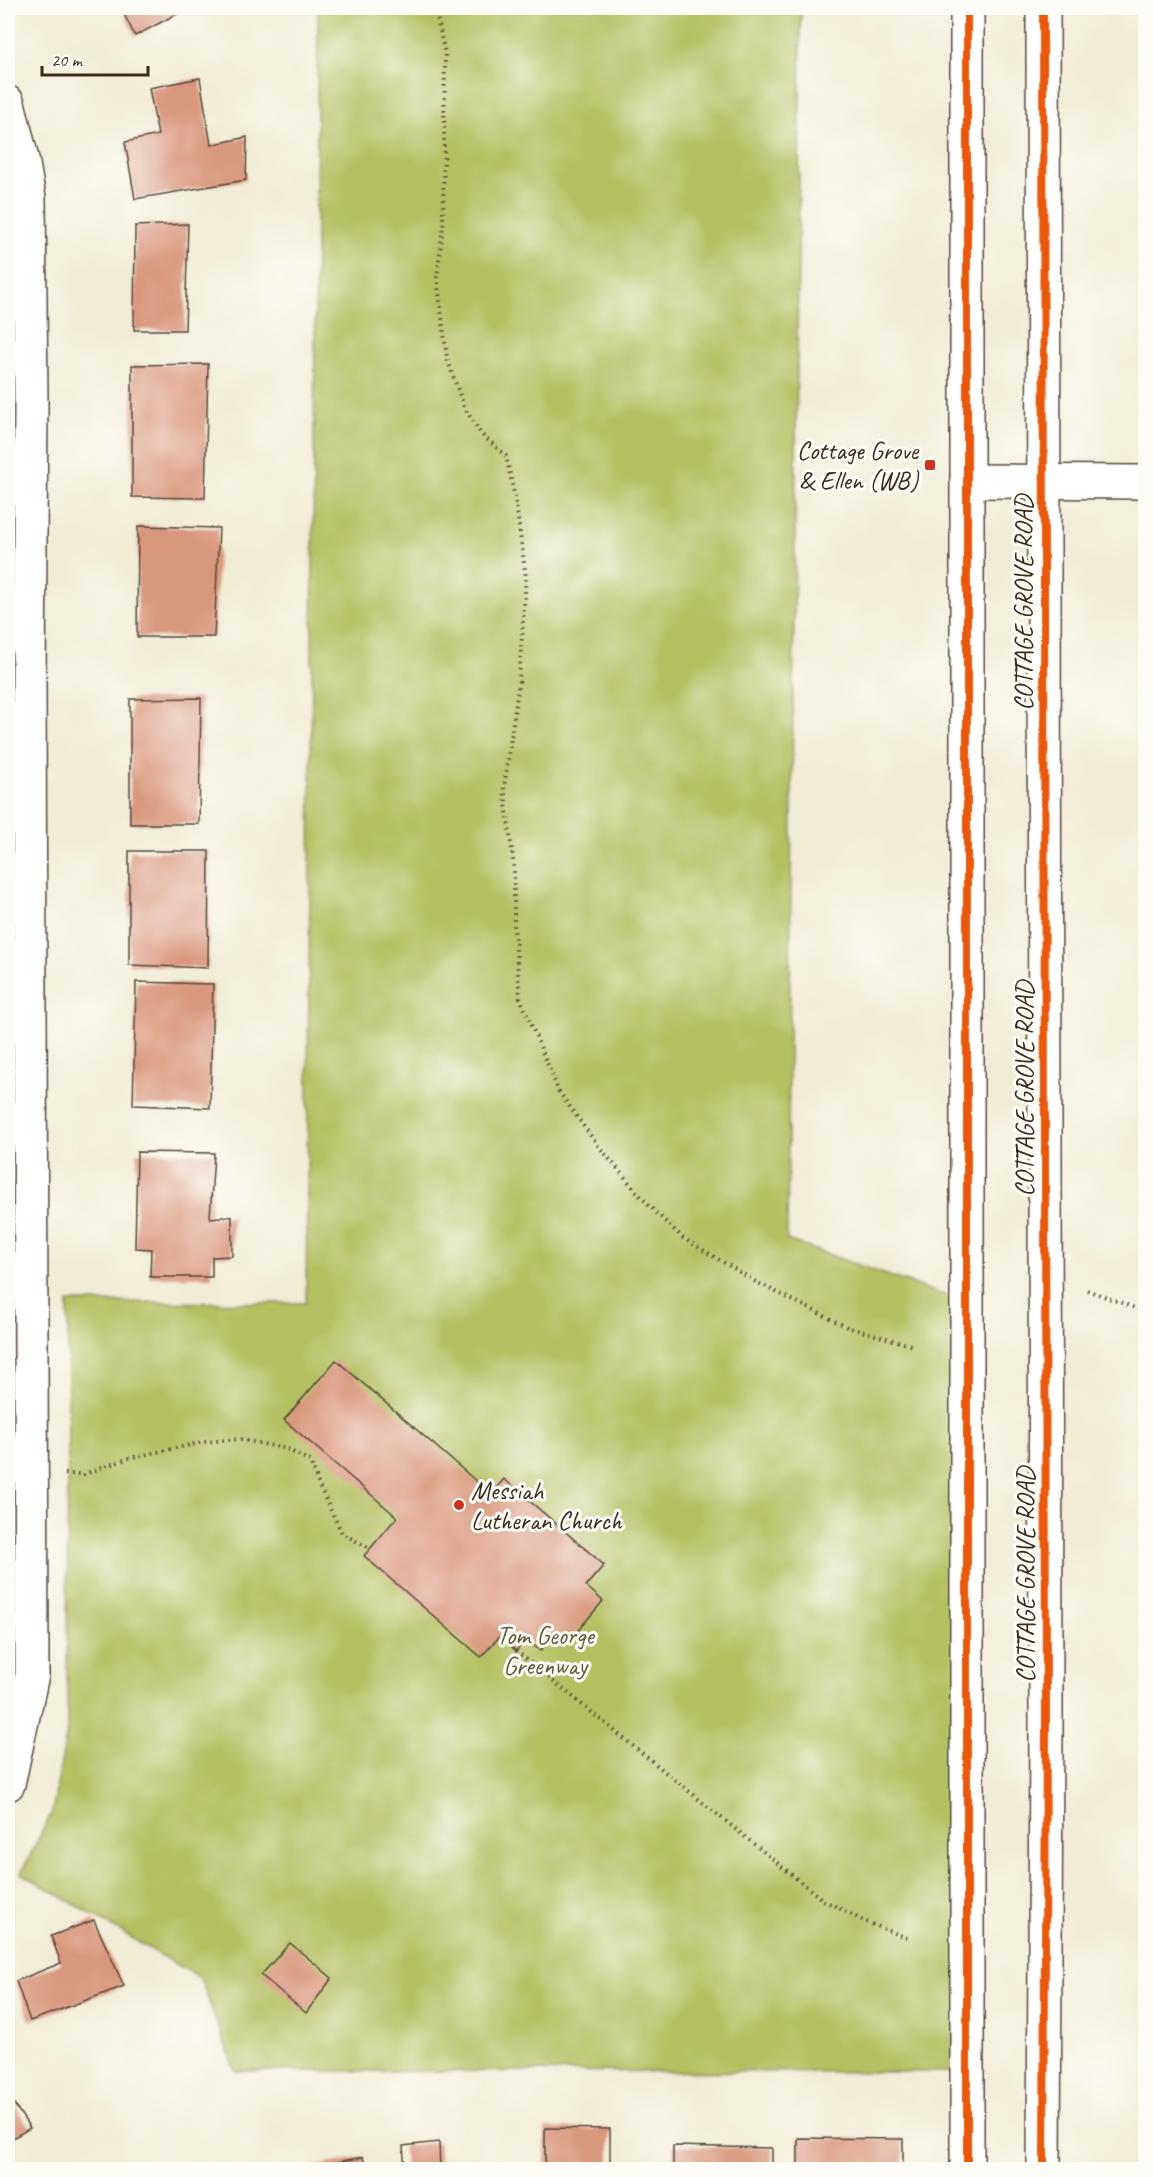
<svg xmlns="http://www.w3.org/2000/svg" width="1153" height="2177" font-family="Caveat,sans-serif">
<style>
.green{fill:#b4c062;stroke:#787540;stroke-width:1.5}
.building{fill:#d9977d}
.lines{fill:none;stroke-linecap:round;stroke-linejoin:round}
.minor-casing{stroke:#564739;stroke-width:36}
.secondary-casing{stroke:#564739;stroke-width:36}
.path{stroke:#564739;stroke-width:4;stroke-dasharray:1.5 4.5;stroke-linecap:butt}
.minor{stroke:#fff;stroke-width:33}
.secondary{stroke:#fff;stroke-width:33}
.cycleway-casing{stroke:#fdfcf7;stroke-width:11}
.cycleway{stroke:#e8590c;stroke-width:8}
.poi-dot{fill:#c8321e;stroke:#fdfcf7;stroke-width:2}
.labels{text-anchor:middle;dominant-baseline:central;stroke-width:6;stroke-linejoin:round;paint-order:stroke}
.poi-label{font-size:26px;fill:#3b2a1e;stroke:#fdfcf7;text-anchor:end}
.street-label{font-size:26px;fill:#3b2a1e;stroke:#fdfcf7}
.park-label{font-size:26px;fill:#5f5732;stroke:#fdfcf7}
</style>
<rect width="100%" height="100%" fill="#fdfcf7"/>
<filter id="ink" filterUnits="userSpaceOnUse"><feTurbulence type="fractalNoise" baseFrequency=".0167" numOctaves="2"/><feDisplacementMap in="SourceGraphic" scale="12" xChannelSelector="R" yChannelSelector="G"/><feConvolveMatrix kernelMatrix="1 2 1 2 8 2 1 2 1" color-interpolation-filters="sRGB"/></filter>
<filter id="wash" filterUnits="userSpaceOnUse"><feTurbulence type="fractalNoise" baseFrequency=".008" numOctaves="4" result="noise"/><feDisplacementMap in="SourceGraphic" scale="24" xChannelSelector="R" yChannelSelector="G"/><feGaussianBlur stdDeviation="1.35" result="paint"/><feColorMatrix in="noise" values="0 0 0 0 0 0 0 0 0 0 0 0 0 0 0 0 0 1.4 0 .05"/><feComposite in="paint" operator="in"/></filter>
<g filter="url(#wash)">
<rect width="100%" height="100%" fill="#f1ecd5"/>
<path class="green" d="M318 8H801L787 1240 967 1303 964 2072 235 2071 200 1978 21 1873 52 1812 67 1731 68 1302 306 1303Z"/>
<g id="blocks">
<path class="building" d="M121 8H188L135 36Z
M200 78 211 145 247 137 246 180 135 199 125 142 158 135 149 88Z
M188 224 185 330H134L135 226Z
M208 364 205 498 132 497V365Z
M138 526 219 528 214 637H137Z
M201 698 199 824H130V699Z
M129 851H209L208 968 129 965Z
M136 982 213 984 210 1108 133 1105Z
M137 1152 214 1153 210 1218 232 1216V1256L212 1257V1277H150L151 1249 135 1248Z
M336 1360 491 1494 504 1479 604 1565 586 1586 603 1601 568 1642 556 1632 540 1651 526 1639 516 1651 500 1636 481 1657 364 1556 397 1517 284 1420Z
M94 1920 124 1986 30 2021 16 1981 61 1963 51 1936Z
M290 1943 332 1978 306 2013 261 1975Z
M8 2095 30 2128 8 2141Z
M545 2128 610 2129V2163L649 2164V2170H545Z
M798 2138 903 2139V2170H798Z
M439 2142 440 2170H405L403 2146Z
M673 2146 772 2148V2170H673Z
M363 2157 366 2170H307V2168Z"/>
</g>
</g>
<g filter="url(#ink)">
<use href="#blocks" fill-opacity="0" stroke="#564739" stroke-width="1.5"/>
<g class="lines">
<defs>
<path id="minor" d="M8 103 22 159 29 198 31 402 29 680 32 1675 8 1784
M967 481 1146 482"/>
<path id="secondary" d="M967 8V2170
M1043 8 1046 1726 1044 2170"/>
</defs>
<use href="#minor" class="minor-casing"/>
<use href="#secondary" class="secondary-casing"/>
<path class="path" d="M435 8 445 54 443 227 437 277 447 358 464 407 481 434 506 456 515 498 526 577 519 681 504 788 514 867V927L520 998 559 1092 596 1143 648 1205 683 1238 756 1282 847 1327 914 1346
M1087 1290 1146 1312
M65 1474H84L129 1458 204 1442 239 1439 287 1449 310 1461 320 1488 342 1533 370 1549
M516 1651 823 1900 862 1920 907 1938"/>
<use href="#minor" class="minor"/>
<use href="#secondary" class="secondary"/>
<defs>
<path id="cycleway" d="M967 8V2170
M1043 8 1046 1726 1044 2170"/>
</defs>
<use href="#cycleway" class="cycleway-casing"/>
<use href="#cycleway" class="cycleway"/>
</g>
</g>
<g class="poi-dot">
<rect x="924" y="459" width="12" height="12" rx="3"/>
<circle cx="459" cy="1505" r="6"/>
</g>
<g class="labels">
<g class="poi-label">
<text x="918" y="450">Cottage Grove<tspan x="918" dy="30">&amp; Ellen (WB)</tspan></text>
<text x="471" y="1490" text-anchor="start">Messiah<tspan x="471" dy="30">Lutheran Church</tspan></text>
</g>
<g class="street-label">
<text transform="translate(1023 603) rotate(-90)">COTTAGE GROVE ROAD</text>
<text transform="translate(1024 1089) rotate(-90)">COTTAGE GROVE ROAD</text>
<text transform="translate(1025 1575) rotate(-90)">COTTAGE GROVE ROAD</text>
</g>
<g class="park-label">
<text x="545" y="1635">Tom George<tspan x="545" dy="30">Greenway</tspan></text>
</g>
</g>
<rect width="1153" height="2177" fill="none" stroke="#fdfcf7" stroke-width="30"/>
<path d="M42 66v9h106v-9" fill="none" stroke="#3b2a1e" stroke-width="3"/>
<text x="51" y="66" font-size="18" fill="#3b2a1e" stroke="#fdfcf7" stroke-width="4.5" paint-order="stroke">20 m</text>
</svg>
